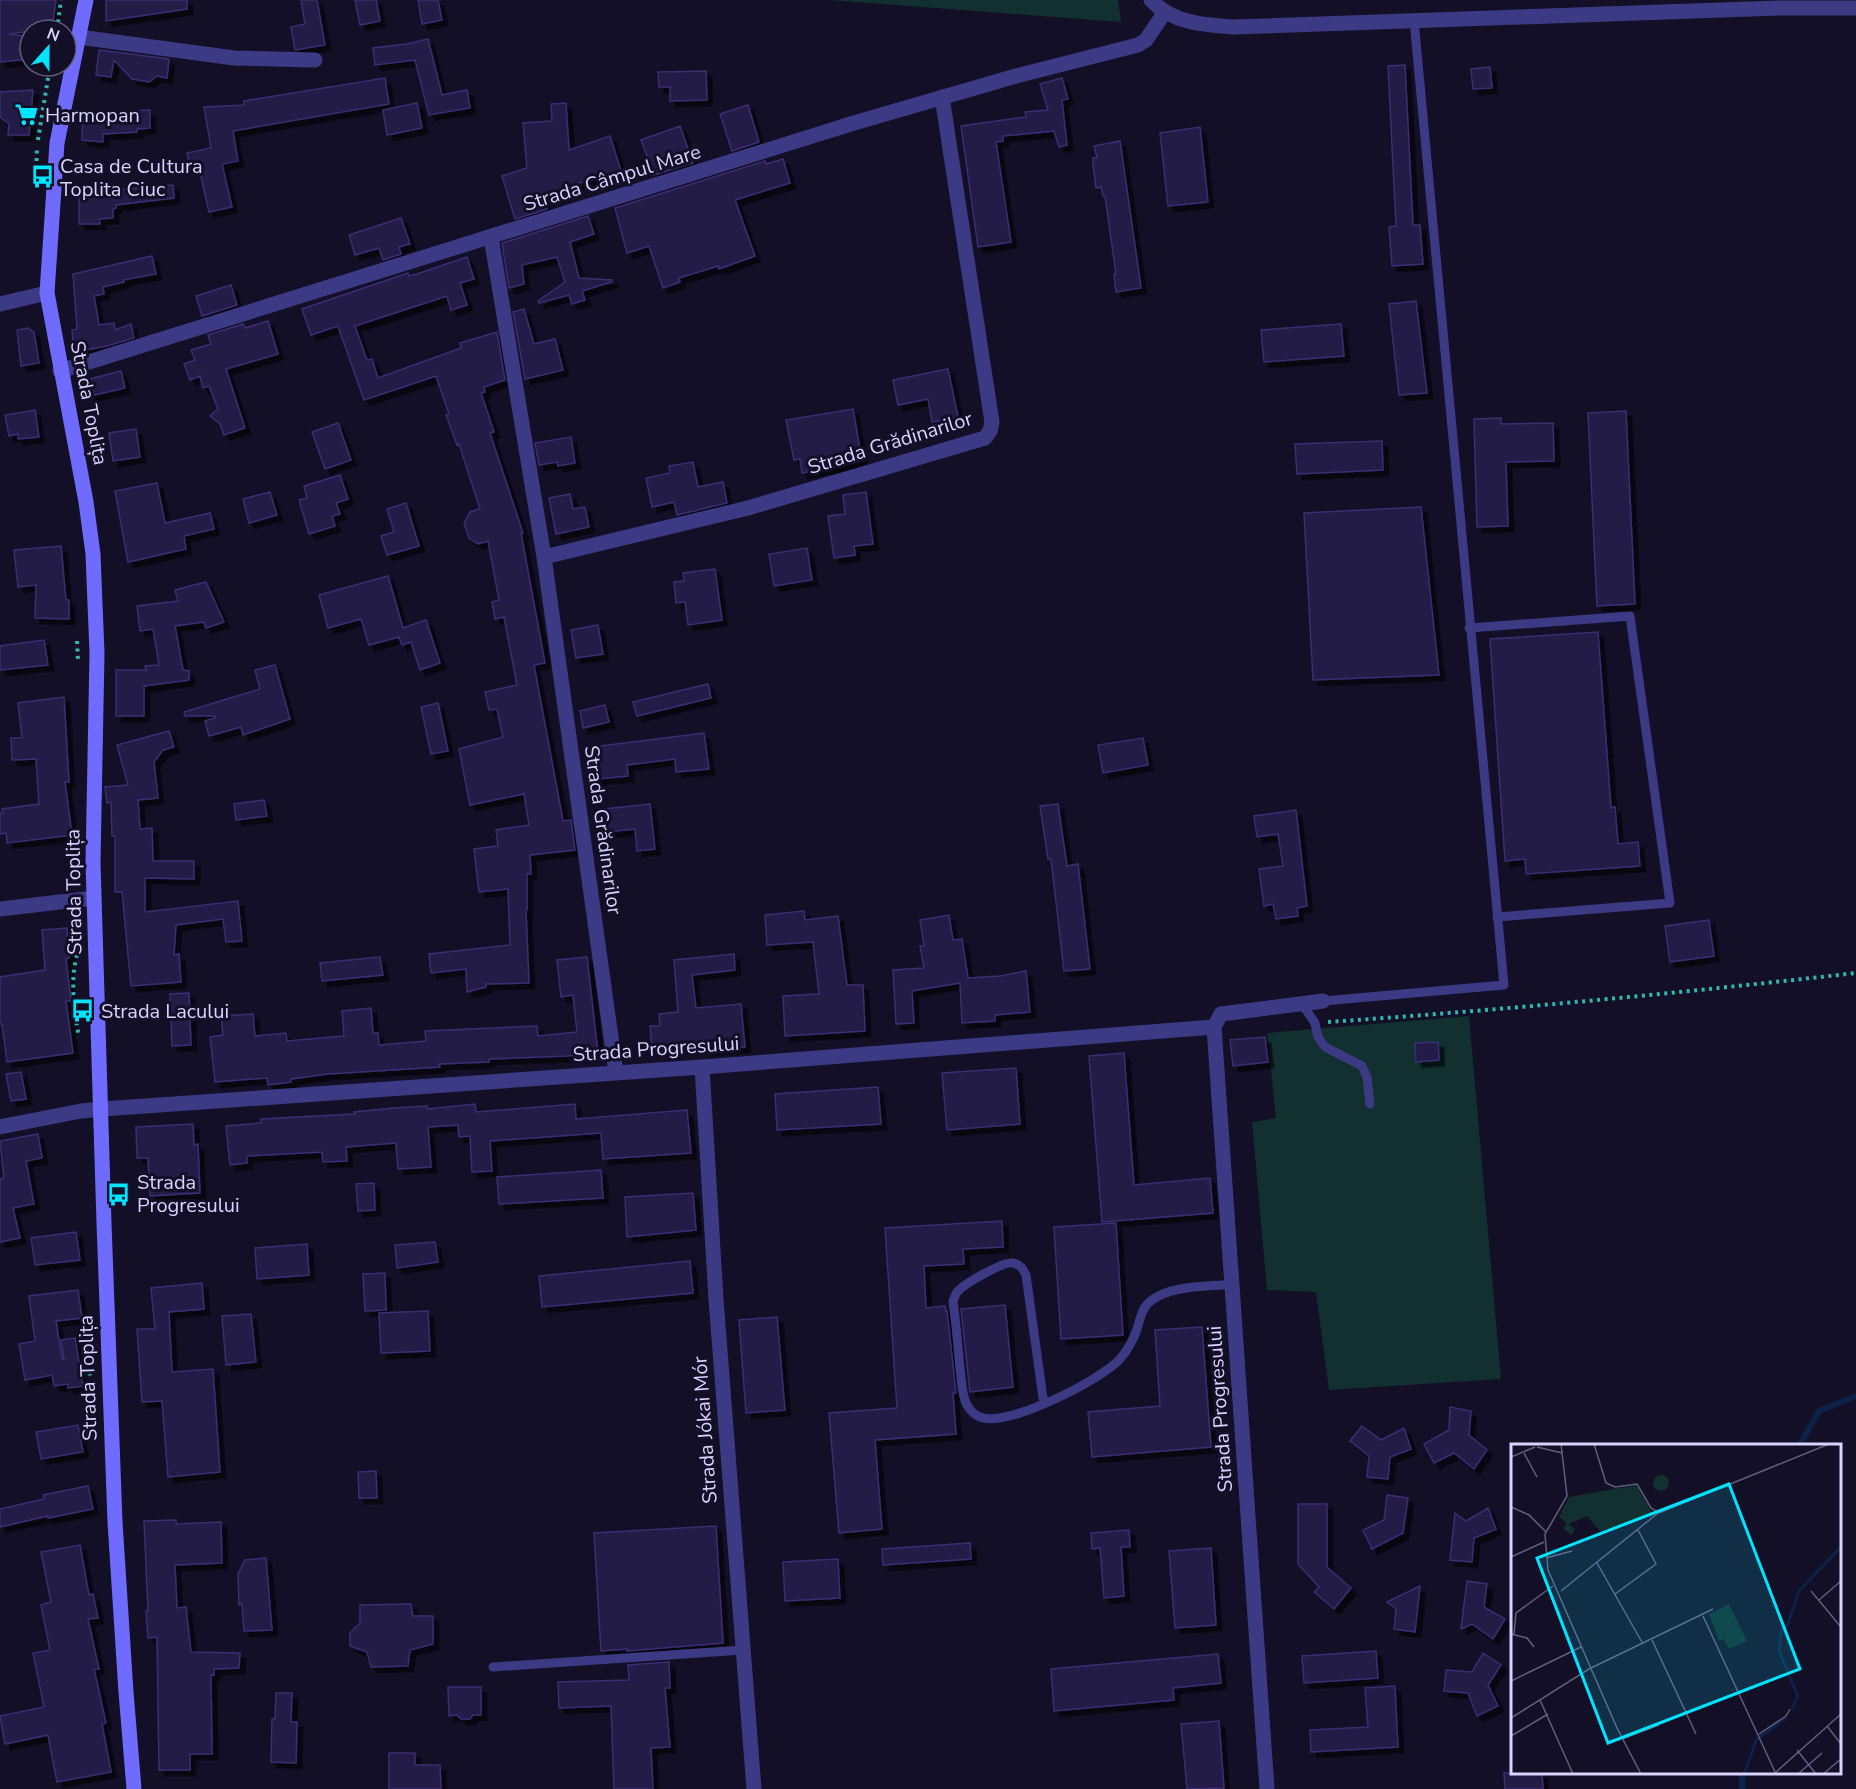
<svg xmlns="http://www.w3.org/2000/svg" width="1856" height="1789" font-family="'Nunito Sans',sans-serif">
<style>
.green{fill:#12302f}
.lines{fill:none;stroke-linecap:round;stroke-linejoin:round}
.stream{stroke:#0c2248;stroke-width:6}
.building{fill:#241b47;stroke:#3b2d73;stroke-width:1.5;filter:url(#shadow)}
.path{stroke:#2fb8b0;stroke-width:4;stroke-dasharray:3 4.5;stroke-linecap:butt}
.lane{stroke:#3d3a85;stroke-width:9}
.street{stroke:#3d3a85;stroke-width:15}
.secondary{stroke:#6f6bff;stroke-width:15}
.labels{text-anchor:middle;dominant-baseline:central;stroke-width:6;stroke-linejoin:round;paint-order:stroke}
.poi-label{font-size:20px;fill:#d9d4ff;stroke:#130f26;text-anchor:start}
.street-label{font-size:20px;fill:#d9d4ff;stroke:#130f26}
.inset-river{fill:none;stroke:#0c2248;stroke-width:3}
.inset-road{fill:none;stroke:#625e7d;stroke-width:1.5}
.view{fill:#00e5ff;fill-opacity:0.15;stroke:#00e5ff;stroke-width:3}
.inset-edge{fill:none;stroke:#d9d4ff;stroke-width:3}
</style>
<defs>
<filter id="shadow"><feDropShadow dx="5.5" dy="5.5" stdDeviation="0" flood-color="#0009"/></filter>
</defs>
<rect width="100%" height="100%" fill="#130f26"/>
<path class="green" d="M830 0H1118L1121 22Z
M1469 1016 1501 1379 1329 1390 1316 1292 1267 1290 1252 1122 1276 1118 1267 1033Z"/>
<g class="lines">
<path class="stream" d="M1799 1446 1819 1411 1856 1396
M1742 1789V1772"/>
</g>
<path class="building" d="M0 0H56L52 28 9 34 30 37V59L0 62Z
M106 0H187V9L106 21Z
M301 0H317L325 45 295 50 291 27 305 24Z
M355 0H376L380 21 360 25Z
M418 0H438L442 20 422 24Z
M428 39 442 95 467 90 470 108 429 115 415 60 375 65 373 48 407 44Z
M99 50 169 59 167 78 157 76 149 82 132 79 114 60 111 77 96 75Z
M1405 65 1413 225H1420L1423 264 1392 266 1389 227 1396 226 1388 66Z
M1490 67 1492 88 1473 89 1471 69Z
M706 71 707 100 670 101V87H659L658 72Z
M385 78 389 104 233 131 238 161 222 164 232 207 209 212 199 168 191 170 187 153 211 148 204 107 244 105V101Z
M1062 78 1068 99 1062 100 1067 145 1059 147 1054 131 1003 136V141L996 142 1011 242 978 247 961 126 1026 117 1025 112 1048 110 1040 84Z
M33 90 29 135H8L9 124 0 117V92Z
M417 103 422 128 387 135 383 110Z
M566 103 569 150 610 136 621 171 576 184V186L543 196 547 209 515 219 502 176 527 168 523 123 552 121 551 104Z
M748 105 759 142 732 151 720 114Z
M150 110V128L137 129V132L103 134V142L82 140 83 113Z
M680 126 693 163 654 175 641 140Z
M1200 127 1208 202 1168 206 1160 133Z
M1120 141 1141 288 1116 292 1114 274H1116L1105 196H1103L1101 187 1096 188 1093 164V158H1097L1094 146Z
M783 159 790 183 735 200 755 256 719 269 718 266 679 278 680 282 663 288 649 246 627 253 615 208 765 161 766 164Z
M173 185 174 198 116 205V208L113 209V218L99 219 100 224H79V193Z
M588 216 594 234 570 242 579 278 612 280V282L582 291 585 300 572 304 569 295 539 303 538 301 565 282 557 257 522 265 524 284 509 288 502 243Z
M401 218 410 244 399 247 401 254 383 260 379 248 355 255 349 235Z
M152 256 156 274 123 280 124 282 103 287 104 294 94 296 99 325 114 323 115 330 131 324 134 338 107 346 74 352 72 330 77 329 73 274Z
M467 257 474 279 460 283 467 305 451 310 447 296 355 326 367 360 372 359 378 378 461 348 460 343 497 332 505 380 484 387 485 392 481 393 494 432 490 433 523 533H521L545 663 534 665 563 821 571 820 575 850 530 855 531 874H527V910L526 911 529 983 486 984V987L467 992 466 969 431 973 429 954 510 945 508 889 479 892 474 849 498 846 496 830 529 825 524 794 470 805 459 749 503 737 497 709 489 710 485 692 517 685 504 617 495 619 492 602 499 600 488 541 478 544 469 538 464 523 470 512 480 509 459 444 457 445 446 415 449 414 436 376 364 400 338 326 311 335 302 309 408 273 409 276 417 274Z
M231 285 237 305 202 316 196 296Z
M1416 301 1427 393 1399 395 1389 304Z
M524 309 534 344 555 339 563 370 525 379 513 312Z
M268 321 278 354 226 369 245 428 224 435 220 424 210 416 218 409 209 386 203 388 200 376 190 380 184 364 195 360 191 350 211 344 208 335 243 324 245 328Z
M1341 324 1344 356 1264 362 1261 330Z
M28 328 34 332 39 363 21 366 17 330Z
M948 369 958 417 932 422 928 399 898 405 893 380Z
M121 371 125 388 90 396 86 380Z
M853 409 862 461 802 473 800 459 794 460 786 420Z
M35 410 39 437 18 439V434L9 436 5 415Z
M1626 411 1635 604 1597 606 1588 413Z
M1501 418V424L1553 423 1554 461 1506 462 1508 526 1477 527 1474 419Z
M338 423 351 460 325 469 312 432Z
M136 429 140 457 113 461 109 433Z
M571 437 575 463 558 466 557 462 539 465 535 443Z
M1382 441 1383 470 1297 474 1295 444Z
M693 462 698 487 723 482 727 503 677 515 674 502 652 507 646 478 670 473 669 466Z
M340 475 348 499 336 503 340 514 332 516 335 526 309 534 299 500 307 498 304 486Z
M157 483 165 523 210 513 214 529 184 536 186 549 128 562 115 491Z
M270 492 277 515 249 523 243 499Z
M866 492 873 544 854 546 855 555 834 558 828 516 845 514 843 495Z
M570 494 573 509 585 507 589 527 556 534 549 498Z
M406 503 419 546 387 555 381 536 394 532 387 509Z
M1421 507 1439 675 1313 680 1304 513Z
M61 546 66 600H69V619L35 618 36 585 18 587 14 550Z
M807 548 812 580 774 586 769 554Z
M715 569 722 620 688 625 685 602 676 603 674 582 684 581 683 573Z
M388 576 403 628 426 620 440 663 420 670 411 642 402 645 399 637 369 645 361 619 328 628 319 595Z
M206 582 224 622 206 628 204 622 175 626 183 670 189 671V680L144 686V716H116V670H146L145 666 159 665 153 629 140 631 137 606 178 601 175 590Z
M598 625 603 654 576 658 571 630Z
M1598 632 1611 808 1615 807 1618 844 1638 842 1640 866 1526 874 1525 859 1505 861 1490 639Z
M44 640 48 665 0 670V646Z
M275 665 290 719 243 735 241 727 209 736 205 721 215 718V716H185L184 712 260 689 255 670Z
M708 684 711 698 637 716 633 702Z
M64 697 69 782H65L72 835 7 843 6 833 0 834V813H3L2 809 39 804 36 759 12 760 11 738H22L18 703Z
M438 703 448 751 431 754 421 707Z
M605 705 609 722 583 728 580 711Z
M169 731 174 747 163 750 154 762 158 798 138 800 140 829 152 828 153 861H194V879L145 878V912L238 901 242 941 226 942 223 919 176 925 174 955 179 954 181 982 131 986 122 892H115V836H112L111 802 107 803 105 787 128 785 117 745Z
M704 733 709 769 676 772 675 759 627 765 628 776 588 780 585 748Z
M1143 738 1148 765 1103 773 1098 745Z
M264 800 267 816 236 820 234 804Z
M650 804 655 849 637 851 635 829 606 832 604 809Z
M1058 804 1067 866 1078 864 1090 969 1064 971 1051 859H1048L1040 806Z
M1296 810 1307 906 1297 908 1298 916 1276 919 1273 904 1264 906 1259 869 1283 866 1278 834 1257 837 1254 816Z
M804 911 805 920 838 916 847 985H863L865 1031 785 1036 783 996 819 994 813 942 767 945 765 915Z
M949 915 953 940 962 939 968 978 1000 976 1026 971 1030 1012 995 1015V1021L962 1023 960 983 912 991 914 1023 896 1024 893 970 924 968 920 946H924L920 920Z
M1709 920 1714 956 1670 962 1665 926Z
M67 928 69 958 66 959 71 1001H66L73 1053 7 1062 2 1024H0V977L45 970 42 930Z
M734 954 735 970 692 975 696 1008 741 1004 745 1047 706 1050V1047L652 1051 650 1026H660L659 1014 678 1012 674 960Z
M380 957 383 975 322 981 320 963Z
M587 957 598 1053 567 1056 489 1059V1062L439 1064 440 1067 328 1074 291 1079V1082L268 1085 267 1078 215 1082 210 1037 223 1035 221 1016 253 1014 255 1036 286 1033 287 1041 344 1036 342 1011 371 1008 373 1033H378L379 1045 426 1041 425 1031 537 1026 538 1036 577 1032 573 995 561 997 557 960Z
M189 993 191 1045 172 1046 170 994Z
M1265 1037 1268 1062 1233 1066 1230 1040Z
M1438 1042 1439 1060 1416 1062 1415 1043Z
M1124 1053 1134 1185 1210 1178 1213 1213 1102 1222 1089 1056Z
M1016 1068 1020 1124 947 1130 942 1073Z
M21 1072 26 1099 11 1101 6 1074Z
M878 1087 881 1124 777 1130 775 1094Z
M475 1104 476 1112 575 1104 576 1119 687 1110 691 1153 603 1159 601 1133 490 1141 492 1171 472 1172 470 1136 459 1137 458 1125 428 1127 431 1167 398 1169 396 1143 346 1147 347 1161 323 1162 322 1152 247 1156V1163L230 1165 226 1126 261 1123V1119L355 1114 354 1112 394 1108 427 1106V1109Z
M193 1124 194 1145 198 1144 200 1193 150 1196 148 1158H137L136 1127Z
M38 1134 42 1158 26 1161 34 1204 13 1208 20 1238 0 1242V1179L4 1178 0 1141Z
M601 1170 603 1198 499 1204 497 1177Z
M374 1183 375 1210 358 1211 356 1184Z
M693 1193 696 1230 627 1237 625 1197Z
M1002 1221 1003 1247 963 1249 964 1264 924 1266 926 1308 945 1306 946 1311H947L956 1393H953L956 1434 875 1440 882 1529 839 1533 829 1413 897 1408 885 1228Z
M1116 1223 1123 1335 1061 1339 1054 1227Z
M76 1232 80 1260 35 1265 31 1238Z
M435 1242 438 1262 397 1268 395 1245Z
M307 1244 309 1275 257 1279 255 1248Z
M690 1261 693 1293 542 1307 539 1276Z
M385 1273 386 1310 365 1311 363 1274Z
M202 1283 204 1309 169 1312 172 1372 213 1369 220 1472 168 1477 162 1401 142 1402 137 1329H155L151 1288Z
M78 1290 82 1318 56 1321 62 1359H64L61 1340 75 1338 83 1386 68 1388V1384L54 1386 52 1375 25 1380 19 1344 35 1341 29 1296Z
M1005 1305 1013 1387 970 1392 961 1309Z
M428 1311 430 1351 381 1353 379 1313Z
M251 1314 256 1362 226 1365 222 1316Z
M777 1317 785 1410 746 1413 739 1320Z
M1202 1327 1211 1447 1092 1457 1088 1412 1160 1406 1155 1330Z
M1450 1407 1471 1411 1469 1435 1487 1450 1474 1469 1454 1453 1434 1463 1424 1444 1449 1430Z
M78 1425 83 1452 41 1459 36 1432Z
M1362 1426 1381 1440 1404 1428 1411 1449 1390 1457 1388 1479 1367 1477 1369 1456 1350 1441Z
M376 1471 377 1498H359L358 1472Z
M88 1486 93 1509 48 1518V1516L0 1527V1509L44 1499 43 1495Z
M1387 1495 1408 1498 1403 1533 1372 1549 1363 1530 1384 1520Z
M1298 1504H1327V1567L1351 1588 1334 1609 1314 1592 1319 1587 1298 1564Z
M1488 1508 1496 1529 1474 1538 1472 1562 1450 1560 1455 1513 1466 1521Z
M176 1520V1524L221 1522 222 1563 175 1565 177 1608 186 1607 191 1652 240 1653 239 1668 214 1669V1675H211L212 1754H190V1770H159L157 1637 148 1638 146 1611H148L144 1521Z
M716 1526 723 1643 627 1651V1649L601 1651 594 1533Z
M1129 1530 1130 1547H1121L1124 1596 1104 1598 1100 1548 1092 1549 1091 1533Z
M970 1543 971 1559 883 1565 882 1549Z
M80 1545 89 1595 93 1594 98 1618 88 1619 99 1669H94L106 1723 102 1724 111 1772 57 1782 48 1735 5 1744 0 1716 44 1707 33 1653 50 1650 41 1605 51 1602 41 1552Z
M1211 1548 1216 1625 1175 1628 1169 1551Z
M266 1558 272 1630 244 1631 242 1604 239 1605 238 1574 245 1560Z
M838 1559 840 1598 785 1601 783 1562Z
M1467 1581 1487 1584 1484 1607 1505 1619 1493 1639 1472 1624 1461 1629Z
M1420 1586 1415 1632 1394 1629 1396 1609 1387 1602Z
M411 1604 413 1616H433V1644L410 1650 408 1666 371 1667 367 1652 350 1646V1633L360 1623V1605Z
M1376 1651 1378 1678 1304 1683 1302 1656Z
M1483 1653 1501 1665 1488 1685 1498 1706 1477 1716 1468 1693 1444 1691 1446 1670 1472 1672Z
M1218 1654 1221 1683 1173 1688 1174 1700 1054 1711 1051 1669Z
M669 1662 670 1688H665L670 1747 651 1748 653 1789H614L611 1706 559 1708 558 1682 629 1680 628 1665Z
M1395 1686 1398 1747 1311 1752 1310 1730 1368 1727 1365 1688Z
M448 1687H481V1715H473L470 1719H461L457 1715 449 1716Z
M276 1693H292L291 1722H297L296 1763 271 1762 272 1719H275Z
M1219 1721 1224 1788 1187 1789 1181 1724Z
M389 1753H415V1765H440L441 1789H389Z
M1504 1773H1542L1543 1789H1505Z"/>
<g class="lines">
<path class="path" d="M57 30 61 0
M38 140 50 66
M36 176 37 147
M77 641 78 660
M77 955C70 980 74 1012 79 1037
M1328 1022C1504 1010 1680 993 1856 973
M88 1320 90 1381"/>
<path class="lane" d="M1469 628 1630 616 1670 903 1497 917
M1323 1001 1504 985 1414 20
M1302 1004 1315 1023 1318 1037 1325 1047 1362 1066 1367 1077 1370 1104
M1045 1403 1043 1398 1026 1275C1023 1269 1020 1264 1013 1263 1003 1261 964 1284 957 1292 955 1295 955 1297 953 1301 956 1324 958 1346 960 1369 962 1381 961 1394 967 1405 970 1410 974 1415 980 1417 1007 1428 1101 1380 1120 1359 1127 1351 1132 1342 1136 1332 1140 1321 1141 1307 1152 1300 1173 1285 1207 1287 1232 1284
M493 1667 743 1650"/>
<path class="street" d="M1151 0C1172 23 1203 25 1233 27L1779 8H1856
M79 37 234 58 315 60
M491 237 544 557 616 1073
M0 304 47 293
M60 371 854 123 1016 76 1138 45 1146 40 1165 12
M544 557 748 508 985 438 990 431 992 422 942 97
M0 909 94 898
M702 1067 716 1299 754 1789
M0 1127 81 1111 102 1109 702 1067 1214 1027
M1267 1789 1214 1027 1221 1014 1323 1001"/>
<path class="secondary" d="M86 0 57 143 47 293 86 502 93 554 97 653 93 863 104 1223 115 1522 126 1692 134 1789"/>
</g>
<defs>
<symbol id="supermarket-bare" viewBox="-9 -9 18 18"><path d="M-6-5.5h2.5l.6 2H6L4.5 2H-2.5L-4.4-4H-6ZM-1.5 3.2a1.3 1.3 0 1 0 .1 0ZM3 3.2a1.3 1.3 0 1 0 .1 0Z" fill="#00e5ff" stroke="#130f26" stroke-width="2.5" paint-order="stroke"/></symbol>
<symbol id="bus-bare" viewBox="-9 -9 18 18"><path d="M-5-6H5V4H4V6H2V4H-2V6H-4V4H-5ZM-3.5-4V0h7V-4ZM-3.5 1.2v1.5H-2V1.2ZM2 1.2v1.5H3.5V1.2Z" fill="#00e5ff" stroke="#130f26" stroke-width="2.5" paint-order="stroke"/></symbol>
</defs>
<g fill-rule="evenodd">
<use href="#supermarket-bare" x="10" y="98" width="33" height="33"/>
<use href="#bus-bare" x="26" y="160" width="33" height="33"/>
<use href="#bus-bare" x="66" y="994" width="33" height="33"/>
<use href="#bus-bare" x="102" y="1178" width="33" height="33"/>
</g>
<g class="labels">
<g class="poi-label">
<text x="45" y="115">Harmopan</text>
<text x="60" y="166">Casa de Cultura<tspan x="60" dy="23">Toplita Ciuc</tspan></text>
<text x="101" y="1011">Strada Lacului</text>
<text x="137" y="1182">Strada<tspan x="137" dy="23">Progresului</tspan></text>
</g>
<g class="street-label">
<text transform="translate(612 178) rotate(-17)">Strada Câmpul Mare</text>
<text transform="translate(89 403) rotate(79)">Strada Toplița</text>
<text transform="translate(890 443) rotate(-17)">Strada Grădinarilor</text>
<text transform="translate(603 830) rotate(82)">Strada Grădinarilor</text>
<text transform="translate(74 892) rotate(-91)">Strada Toplița</text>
<text transform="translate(656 1049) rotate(-4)">Strada Progresului</text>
<text transform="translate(88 1378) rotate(-92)">Strada Toplița</text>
<text transform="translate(1220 1409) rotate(-94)">Strada Progresului</text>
<text transform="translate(705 1430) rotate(-94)">Strada Jókai Mór</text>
</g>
</g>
<g transform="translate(1511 1444)">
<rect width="330" height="330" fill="#130f26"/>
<path d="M142 39a8 8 0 1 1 16 0a8 8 0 1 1-16 0ZM125 41 142 71 89 87 76 72 58 80 64 86 60 91 52 84 56 79 48 73 58 53ZM218 160 236 197 218 205 213 195 208 197 198 170Z" fill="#12302f"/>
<path class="inset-river" d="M281 265 287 252 268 207 270 187 277 180 288 147 330 103M233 330 246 295 275 274"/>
<path class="inset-road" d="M50 0 56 52 34 90 37 126 106 284 130 330M83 0 95 39 104 43 126 40 140 64 148 69 318 0M26 3 51 9M13 9 26 33M0 13 24 3M0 63 18 71 35 88M0 113 33 98M35 114 61 107M86 119 132 200M50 147 147 69M300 147 330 183M104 150 145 120 127 86M308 156 330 137M192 172 265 330M0 190 16 194 23 203M3 190 5 169 42 142M141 196 185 290M0 237 70 203M29 256 62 330M0 274 78 225 202 165M316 282 330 300M248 290 275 272 279 265M0 292 37 270M111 295 148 281M286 306 305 330M264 329 330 270M287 330 311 309M312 330 330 315"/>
<path class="view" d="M218 40 289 225 97 299 26 114Z"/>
<rect width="330" height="330" class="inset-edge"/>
</g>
<g transform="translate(48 48) rotate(21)"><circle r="28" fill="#130f26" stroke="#625e7d" stroke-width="1.5"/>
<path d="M0-4.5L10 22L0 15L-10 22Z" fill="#00e5ff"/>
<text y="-9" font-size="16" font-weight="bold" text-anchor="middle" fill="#d9d4ff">N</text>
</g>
</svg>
